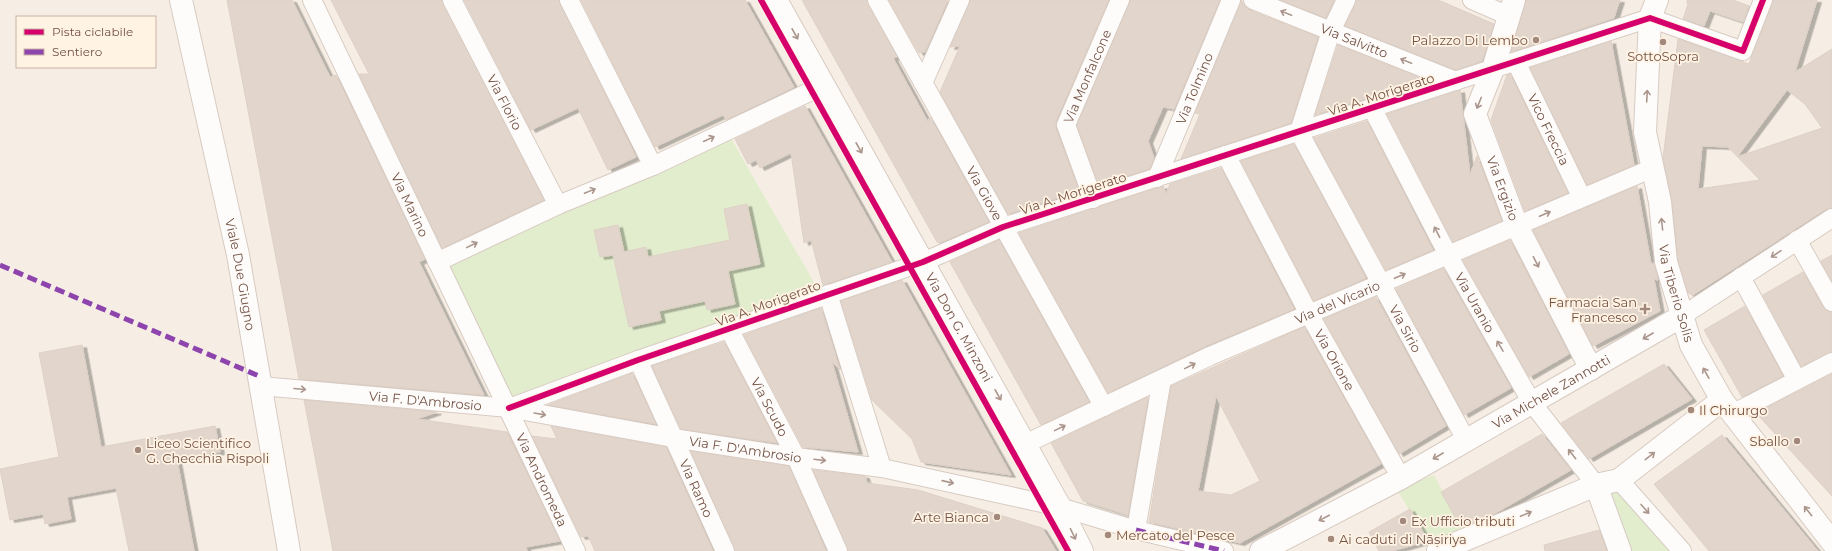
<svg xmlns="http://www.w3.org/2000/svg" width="1832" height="551" font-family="Montserrat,sans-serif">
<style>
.green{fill:#e2edcd}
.building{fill:#e2d6cc;stroke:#dfd0c6;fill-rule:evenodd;filter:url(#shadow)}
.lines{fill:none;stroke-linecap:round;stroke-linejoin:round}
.street-casing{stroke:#d7cbc2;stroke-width:20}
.secondary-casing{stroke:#d7cac1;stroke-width:24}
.street{stroke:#fefcfb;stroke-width:18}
.secondary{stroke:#fefcfb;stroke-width:22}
.quiet{stroke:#8e44ad;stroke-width:5;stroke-dasharray:10 5;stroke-linecap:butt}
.cycleway-casing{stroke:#fff3e4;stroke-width:8}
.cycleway{stroke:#d6006c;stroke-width:6}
.oneway{stroke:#ab968d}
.poi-dot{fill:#a2897c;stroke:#fff3e4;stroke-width:1.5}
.labels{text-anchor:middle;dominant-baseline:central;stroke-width:3.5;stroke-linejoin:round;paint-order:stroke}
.poi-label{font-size:13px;fill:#745244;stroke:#fff3e4;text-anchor:start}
.street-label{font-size:13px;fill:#745244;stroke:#fff3e4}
</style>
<defs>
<filter id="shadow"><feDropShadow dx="4.5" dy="2.5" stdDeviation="0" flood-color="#0004"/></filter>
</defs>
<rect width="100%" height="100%" fill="#f6eee4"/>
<path class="green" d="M729 135 819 291 636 351 511 402 443 264Z
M1434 475 1464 531 1428 541 1397 490Z
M1619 480 1680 551H1626L1601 487Z"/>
<path class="building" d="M227 0H292L330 77 336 75 425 259 419 262 484 395 299 379Z
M331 0H442L544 200 442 248 359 74H369Z
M464 0H559L636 157 608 170 578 108 531 130Z
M581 0H745L794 87 726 120 723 115 655 147Z
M802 0H867L897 57 893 58 928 122 930 117 989 222 939 243 937 242Z
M889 0H948L925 52 919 53Z
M970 0H1109L1056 121V129L1079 191 1008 214 940 92 960 46 950 47Z
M1130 0H1220L1174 109 1163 107 1148 141 1154 158 1150 169 1099 185 1077 125Z
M1241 0 1249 10 1318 37 1291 123 1181 159 1200 114 1195 113Z
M1281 0H1334L1326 18Z
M1356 0H1438L1494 24 1482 61 1456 70 1345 26Z
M1526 0H1620L1614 18 1511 52Z
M1687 0H1733L1749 6 1743 22 1710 11 1704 26 1683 19 1688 4 1687 3Z
M1773 0H1817L1795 72 1832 49V208L1826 209 1693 295 1688 293 1678 260 1672 201 1663 158 1678 39 1749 64ZM1787 90 1805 104 1822 128 1737 157ZM1702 146 1728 147 1760 180 1698 189Z
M1611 41 1634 165 1587 185 1530 68Z
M1338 45 1425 80 1315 115Z
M1510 74 1568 193 1525 211 1491 120 1507 75Z
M1460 90 1470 175 1477 156 1502 221 1453 242 1387 114Z
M805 106 892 262 823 285 811 240 804 243 791 153 760 168 756 160 748 164 735 139Z
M1367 121 1433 250 1386 270 1314 138Z
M1294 144 1366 278 1314 301 1241 161Z
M1221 168 1294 309 1206 346 1108 393 1019 233 1163 186 1166 194 1170 184Z
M1637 186 1651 264 1654 263 1658 280 1654 279 1660 311 1593 346 1533 230Z
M747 204 760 264 728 271 735 304 707 310 705 301 659 311 661 320 629 327 613 255 600 257 594 230 618 225 624 252 646 247 648 257 730 240 724 209Z
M999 240 1089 402 1041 425 950 262Z
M1510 240 1569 354 1529 377 1463 260Z
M1832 255V281L1821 261Z
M1443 268 1511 388 1464 415 1396 289Z
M1803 272 1823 307 1827 311 1832 312V352L1801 366 1763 295Z
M902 280 949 364 1011 475 921 462 912 439 872 400 841 301Z
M1376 297 1446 426 1399 454 1324 319Z
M1745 306 1783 376 1742 397 1704 330Z
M821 308 840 370 832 362 858 452 803 447 744 335Z
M1304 327 1381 464 1240 543 1149 522 1171 386ZM1216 396 1260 481 1231 495 1198 491Z
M724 342 777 443 681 429 652 366Z
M82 345 101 447 215 426 220 452 177 460 194 551H129L116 488 67 497 71 519 45 524 43 514 10 520 0 469 59 457 39 353Z
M1664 364 1692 399 1589 459 1561 423Z
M632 373 656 424 548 405Z
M1832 374V496L1756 413Z
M1148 397 1128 515 1083 501 1051 443Z
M304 400 437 412 417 419 507 432 560 541 526 547 527 551H333Z
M551 426 666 447 713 551H595L588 536 581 537 532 436 557 439Z
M1542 434 1571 470 1494 514 1461 528 1441 492Z
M1722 435 1818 551H1709L1654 484Z
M691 451 789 466 826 551H735Z
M813 470 865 476 867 483 918 490 1042 528 1056 551H848Z
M1410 509 1428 541 1392 551H1379L1369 532Z
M1599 530 1607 551H1545L1544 545Z"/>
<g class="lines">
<defs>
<g id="street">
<path id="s1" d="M312 0 576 551"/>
<path id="s2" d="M452 0 558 205"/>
<path d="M569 0 653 166"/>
<path id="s3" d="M877 0 1104 407"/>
<path id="s4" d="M1253 0 1456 81"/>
<path id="s5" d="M1346 0 1331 31 1299 132 1466 440"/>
<path d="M1472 0 1509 16"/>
<path id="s6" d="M1516 62 1582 198"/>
<path d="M923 83 960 0"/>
<path id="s7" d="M1372 108 1448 255 1532 403 1596 485"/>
<path id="s8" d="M1226 155 1309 314 1401 478"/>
<path id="s9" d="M1157 178 1231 0"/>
<path id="s10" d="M1093 199 1066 125 1120 0"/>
<path d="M1797 240 1832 302"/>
<path d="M437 262 558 205 653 166 824 85"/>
<path d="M1741 277 1797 380"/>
<path d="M828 294 882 468"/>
<path d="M1682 316 1832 218"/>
<path id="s11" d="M729 329 796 457 838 551"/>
<path id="s12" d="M638 360 725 551"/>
<path id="s13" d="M261 386 509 408 673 438 796 457 882 468 1060 507 1136 530 1224 551"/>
<path d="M509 408 638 360 923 262 1003 227 1650 18 1743 51 1763 0"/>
<path d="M1732 414 1832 362"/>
<path id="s14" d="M1025 444 1210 356 1653 168"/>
<path d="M1619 480 1682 551"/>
<path d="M1136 530 1162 379"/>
</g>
<g id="secondary">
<path id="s15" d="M181 0 238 255 289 551"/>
<path id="s16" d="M776 0 1060 507 1082 551"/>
<path id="s17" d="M1514 0 1493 69 1475 114 1517 226 1591 369"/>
<path id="s18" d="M1657 0 1650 18 1645 132 1660 202 1666 262 1691 345 1722 400 1832 542"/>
<path d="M1596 485 1620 551"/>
<path id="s19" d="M1261 551 1401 478 1682 316"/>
<path d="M1438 551 1596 485 1619 480 1722 400"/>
</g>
</defs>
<use href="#street" class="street-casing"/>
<use href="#secondary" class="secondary-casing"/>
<use href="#street" class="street"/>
<use href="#secondary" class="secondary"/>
<path class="quiet" d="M0 265 259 376
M1136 530 1224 551"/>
<defs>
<path id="cycleway" d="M761 0 1068 551
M509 408 638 360 923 262 1003 227 1650 18 1743 51 1763 0"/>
</defs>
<use href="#cycleway" class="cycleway-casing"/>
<use href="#cycleway" class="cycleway"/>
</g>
<defs><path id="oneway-shaft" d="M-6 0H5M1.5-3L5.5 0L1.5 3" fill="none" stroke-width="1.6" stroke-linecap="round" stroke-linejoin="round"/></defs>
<g class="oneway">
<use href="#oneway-shaft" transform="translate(1286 13) rotate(-158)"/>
<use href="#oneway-shaft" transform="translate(795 34) rotate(61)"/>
<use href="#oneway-shaft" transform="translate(1406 61) rotate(-158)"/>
<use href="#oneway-shaft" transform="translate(1647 96) rotate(-87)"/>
<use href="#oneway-shaft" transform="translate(1479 103) rotate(112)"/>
<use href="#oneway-shaft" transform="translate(709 139) rotate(-25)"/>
<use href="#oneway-shaft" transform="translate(859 148) rotate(61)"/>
<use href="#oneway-shaft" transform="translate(590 191) rotate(-22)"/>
<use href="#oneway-shaft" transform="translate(1545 214) rotate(-23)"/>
<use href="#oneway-shaft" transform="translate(1662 224) rotate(-96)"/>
<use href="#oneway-shaft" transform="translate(1437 232) rotate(-117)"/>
<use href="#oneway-shaft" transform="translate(472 245) rotate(-26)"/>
<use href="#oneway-shaft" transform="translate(1776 254) rotate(146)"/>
<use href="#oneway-shaft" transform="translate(1536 262) rotate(63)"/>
<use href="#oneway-shaft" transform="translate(1400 276) rotate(-23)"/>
<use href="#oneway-shaft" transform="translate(1648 336) rotate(150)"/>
<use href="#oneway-shaft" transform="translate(1500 346) rotate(-120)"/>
<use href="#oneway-shaft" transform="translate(1190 366) rotate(-26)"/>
<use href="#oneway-shaft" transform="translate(1706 373) rotate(-119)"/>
<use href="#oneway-shaft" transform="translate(300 389) rotate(5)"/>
<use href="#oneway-shaft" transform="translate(998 395) rotate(61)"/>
<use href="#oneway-shaft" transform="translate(540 414) rotate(10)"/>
<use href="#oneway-shaft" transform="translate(1060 428) rotate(-26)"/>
<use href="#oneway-shaft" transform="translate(1572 454) rotate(-128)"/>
<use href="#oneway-shaft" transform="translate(1438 456) rotate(150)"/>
<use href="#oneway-shaft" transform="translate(1650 456) rotate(-38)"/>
<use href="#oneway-shaft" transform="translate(820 460) rotate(7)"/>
<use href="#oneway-shaft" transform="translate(948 482) rotate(13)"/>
<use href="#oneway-shaft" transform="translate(1645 509) rotate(49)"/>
<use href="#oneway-shaft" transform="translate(1808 511) rotate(-128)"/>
<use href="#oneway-shaft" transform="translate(1526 514) rotate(-23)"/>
<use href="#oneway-shaft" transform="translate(1324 518) rotate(152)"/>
<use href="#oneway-shaft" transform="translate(1073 534) rotate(64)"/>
</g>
<g class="poi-dot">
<circle cx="1536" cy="40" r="4"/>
<circle cx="1663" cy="42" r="4"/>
<path d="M1643 303h4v4h4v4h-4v4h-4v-4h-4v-4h4z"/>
<circle cx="1691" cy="410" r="4"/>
<circle cx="1797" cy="441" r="4"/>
<circle cx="138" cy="450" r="4"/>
<circle cx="997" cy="517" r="4"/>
<circle cx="1403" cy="521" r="4"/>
<circle cx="1108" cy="535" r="4"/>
<circle cx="1331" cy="539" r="4"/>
</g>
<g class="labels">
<g class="poi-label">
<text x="1528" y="40" text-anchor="end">Palazzo Di Lembo</text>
<text x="1663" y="56" text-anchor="middle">SottoSopra</text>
<text x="1637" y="302" text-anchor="end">Farmacia San<tspan x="1637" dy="15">Francesco</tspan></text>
<text x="1699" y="410">Il Chirurgo</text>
<text x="1789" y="441" text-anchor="end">Sballo</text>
<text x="146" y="443">Liceo Scientifico<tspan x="146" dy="15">G. Checchia Rispoli</tspan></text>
<text x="989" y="517" text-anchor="end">Arte Bianca</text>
<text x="1411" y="521">Ex Ufficio tributi</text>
<text x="1116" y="535">Mercato del Pesce</text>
<text x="1339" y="539">Ai caduti di Nāṣiriya</text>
</g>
<g class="street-label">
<text stroke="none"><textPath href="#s4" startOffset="109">Via Salvitto</textPath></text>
<text stroke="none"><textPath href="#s10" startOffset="132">Via Monfalcone</textPath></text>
<text stroke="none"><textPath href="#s9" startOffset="97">Via Tolmino</textPath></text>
<text transform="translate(1381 94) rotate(-18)">Via A. Morigerato</text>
<text stroke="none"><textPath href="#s2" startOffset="115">Via Florio</textPath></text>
<text stroke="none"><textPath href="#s6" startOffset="75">Vico Freccia</textPath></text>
<text stroke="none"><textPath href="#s17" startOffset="200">Via Ergizio</textPath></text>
<text stroke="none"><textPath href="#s3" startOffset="221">Via Giove</textPath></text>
<text transform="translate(1073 193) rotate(-18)">Via A. Morigerato</text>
<text stroke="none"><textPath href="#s1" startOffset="227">Via Marino</textPath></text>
<text stroke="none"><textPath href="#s15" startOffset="281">Viale Due Giugno</textPath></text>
<text stroke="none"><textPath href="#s18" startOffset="298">Via Tiberio Solis</textPath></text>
<text stroke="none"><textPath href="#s14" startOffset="343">Via del Vicario</textPath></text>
<text stroke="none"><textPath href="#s7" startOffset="220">Via Uranio</textPath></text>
<text transform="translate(768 303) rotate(-20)">Via A. Morigerato</text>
<text stroke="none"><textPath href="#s16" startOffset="375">Via Don G. Minzoni</textPath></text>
<text stroke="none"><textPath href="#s5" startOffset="364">Via Sirio</textPath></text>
<text stroke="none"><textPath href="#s8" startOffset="232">Via Orione</textPath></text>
<text stroke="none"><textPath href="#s19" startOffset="331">Via Michele Zannotti</textPath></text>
<text stroke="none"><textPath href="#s13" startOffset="165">Via F. D'Ambrosio</textPath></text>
<text stroke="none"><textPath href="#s11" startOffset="88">Via Scudo</textPath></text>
<text stroke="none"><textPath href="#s13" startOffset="489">Via F. D'Ambrosio</textPath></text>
<text stroke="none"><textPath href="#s1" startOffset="532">Via Andromeda</textPath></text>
<text stroke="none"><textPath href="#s12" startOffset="141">Via Ramo</textPath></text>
</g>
</g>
<rect x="16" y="16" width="140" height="52" fill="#fff3e4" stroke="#c7b3a4"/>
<rect x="24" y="29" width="20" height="6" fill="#d6006c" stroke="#c7b3a4"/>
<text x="52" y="36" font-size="12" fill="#745244">Pista ciclabile</text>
<rect x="24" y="49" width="20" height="6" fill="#8e44ad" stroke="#c7b3a4"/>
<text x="52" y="56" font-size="12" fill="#745244">Sentiero</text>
</svg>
